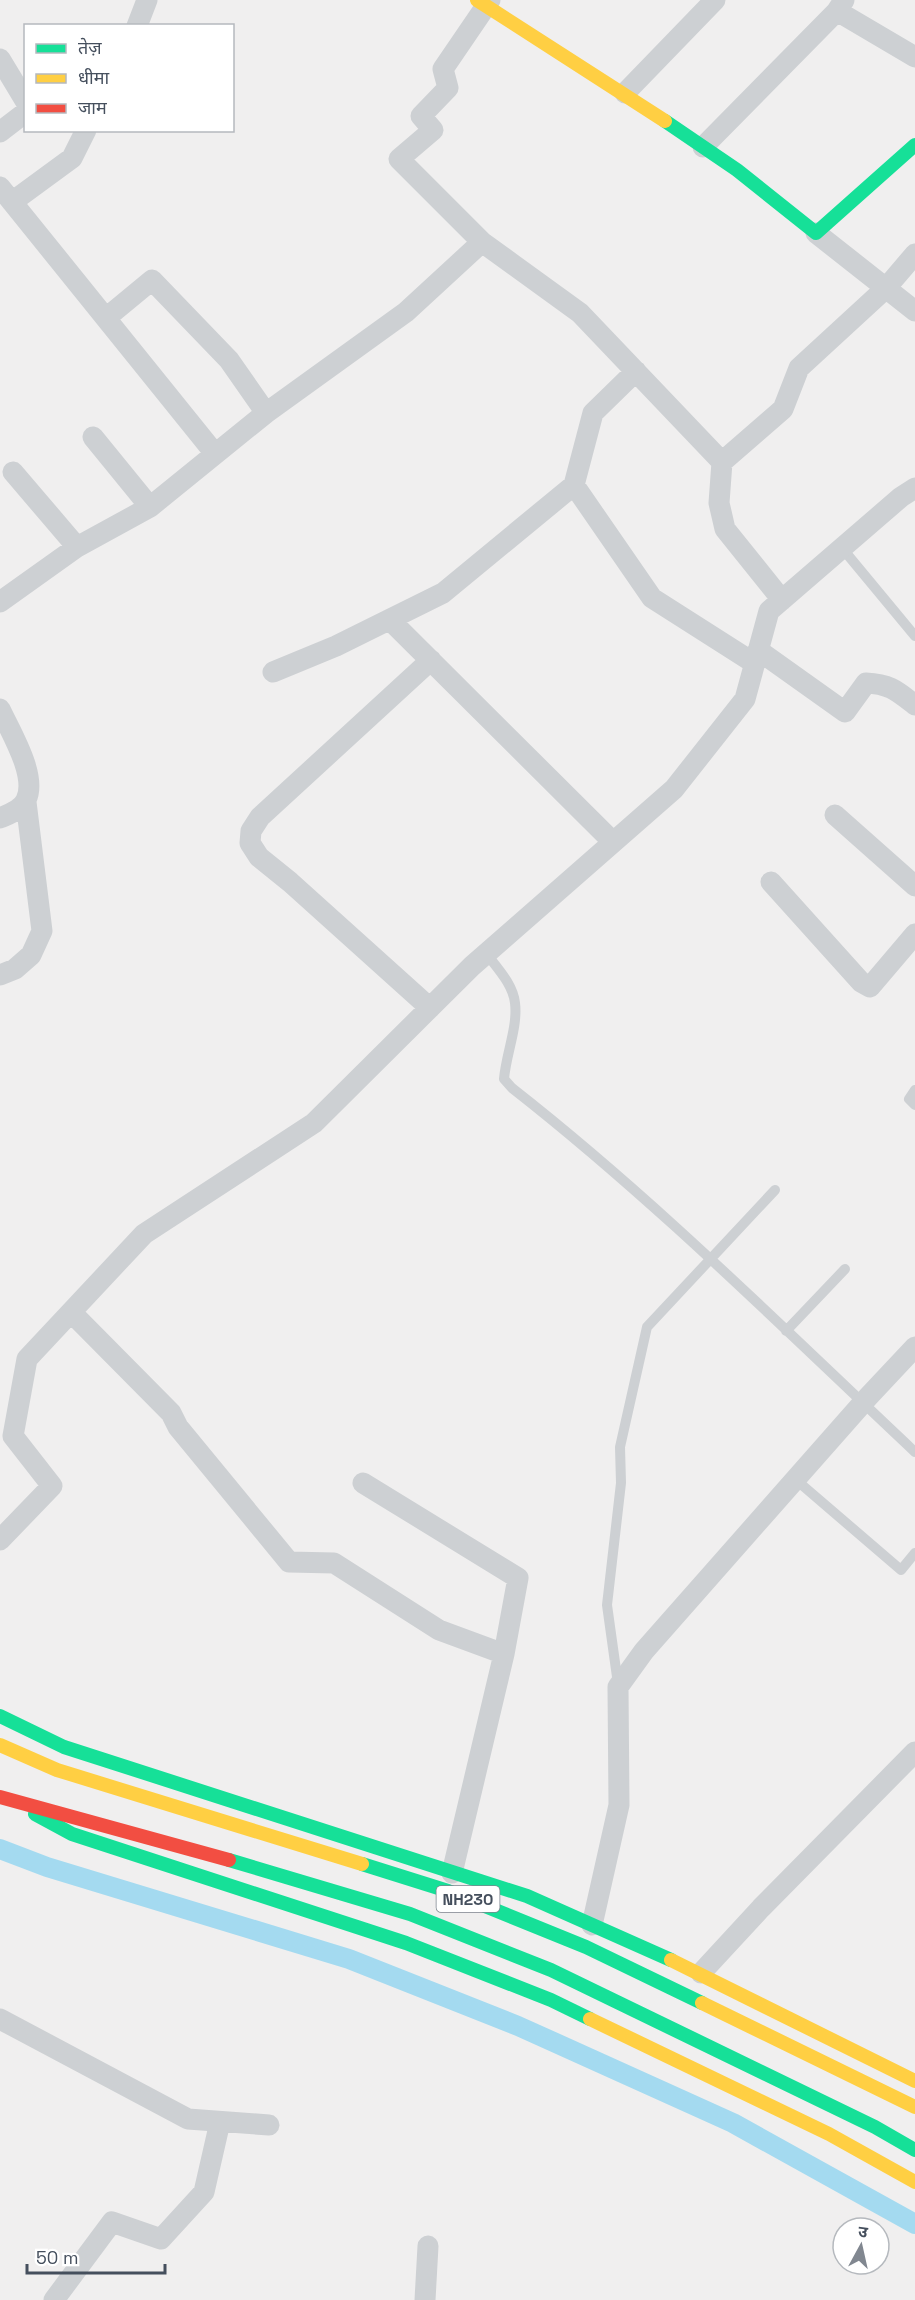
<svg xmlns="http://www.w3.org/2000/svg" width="915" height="2300" font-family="'Space Grotesk','Noto Sans Devanagari',sans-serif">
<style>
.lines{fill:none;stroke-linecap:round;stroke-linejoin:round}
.canal{stroke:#a4daf0;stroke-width:20}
.lane{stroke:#cdd0d3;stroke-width:10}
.street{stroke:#cdd0d3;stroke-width:21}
.fast{stroke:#16e098;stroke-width:14}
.slow{stroke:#ffcf43;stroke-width:14}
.jam{stroke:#f24e42;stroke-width:14}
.labels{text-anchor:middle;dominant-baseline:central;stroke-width:5;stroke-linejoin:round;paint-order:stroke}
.shield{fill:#fff;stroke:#7d848e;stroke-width:1.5}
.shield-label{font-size:16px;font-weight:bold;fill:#454f5d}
</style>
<rect width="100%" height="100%" fill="#f0efef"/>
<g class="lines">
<path class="canal" d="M0 1849 47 1867 349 1959 518 2026 733 2123 915 2224"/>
<path class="lane" d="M842 548 915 636
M486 953C497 968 513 984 515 1003 518 1027 506 1054 504 1079L512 1088C655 1200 783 1328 915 1452
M915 1090 909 1099 915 1105
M786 1331 845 1269
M795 1479 901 1570 915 1553
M618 1684 607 1605 621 1483 620 1447 647 1327 775 1190"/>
<path class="street" d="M490 0 443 69 448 88 421 116 433 130 399 159 482 242 580 313 722 462 719 503 725 529 782 600
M837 11 915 57
M137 26 147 0
M0 59 26 102
M625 93 715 0
M0 132 26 112
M703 147 837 11 844 0
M0 187 212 450
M12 202 72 158 86 130
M816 233 915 311
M106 318 152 280 229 360 266 413
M93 437 150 507
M722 462 783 409 799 368 886 288 915 254
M13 472 77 547
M574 485 652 598 754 663
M0 602 77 547 150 507 266 413 406 312 482 242
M390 620 613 842
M758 650 845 712 866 683C890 684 897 691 915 705
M273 672 336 646 443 593 574 485 593 413 636 371
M0 709C10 731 38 776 26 800 22 810 9 814 0 818
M835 815 915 886
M771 882 861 982 870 987 915 934
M0 975 15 969 31 955 42 931 26 802
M430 1008 290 882 259 857 250 843 251 831 260 817 431 660
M71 1312 171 1413 178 1427 289 1562 334 1563 439 1630 504 1654
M363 1483 518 1578 504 1654 452 1873
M0 1540 52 1486 13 1436 27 1359 144 1234 314 1123 472 966 674 789 745 699 769 611 901 497 915 488
M592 1925 619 1805 618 1687 644 1651 868 1397 915 1347
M701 1973 761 1908 915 1752
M0 2019 188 2119 269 2125
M54 2300 112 2222 161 2239 204 2192 220 2122
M425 2300 428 2246"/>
<path class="fast" d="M665 121 737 170 816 233 915 145
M0 1716 64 1747 527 1896 671 1960
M35 1814 72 1834 406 1943 551 2000 590 2019
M229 1860 410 1914 551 1970 875 2127 915 2150
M362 1864 448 1891 586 1947 702 2003"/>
<path class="slow" d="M477 0 665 121
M0 1745 57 1770 362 1864
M671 1960 915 2081
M702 2003 915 2107
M590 2019 829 2134 915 2182"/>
<path class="jam" d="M0 1797 229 1860"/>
</g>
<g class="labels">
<rect class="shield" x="436.5" y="1886" width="63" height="26" rx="4.5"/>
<g class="shield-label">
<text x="468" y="1899">NH230</text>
</g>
</g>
<rect x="24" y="24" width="210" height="108" fill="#ffffff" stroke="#b5b9be" stroke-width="1.5"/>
<rect x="36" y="44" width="30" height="9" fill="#16e098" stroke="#b5b9be" stroke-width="1.5"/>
<text x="78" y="54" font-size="18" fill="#454f5d">तेज़</text>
<rect x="36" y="74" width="30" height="9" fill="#ffcf43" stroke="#b5b9be" stroke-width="1.5"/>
<text x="78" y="84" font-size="18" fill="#454f5d">धीमा</text>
<rect x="36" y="104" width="30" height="9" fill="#f24e42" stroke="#b5b9be" stroke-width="1.5"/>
<text x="78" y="114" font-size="18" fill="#454f5d">जाम</text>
<g transform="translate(861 2246) rotate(8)"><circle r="28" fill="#ffffff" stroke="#b5b9be" stroke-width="1.5"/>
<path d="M0-4.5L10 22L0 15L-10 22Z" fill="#818790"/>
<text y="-9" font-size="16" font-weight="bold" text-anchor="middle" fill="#454f5d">उ</text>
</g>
<path d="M27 2264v9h138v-9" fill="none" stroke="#454f5d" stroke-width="3"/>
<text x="36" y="2264" font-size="18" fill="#454f5d" stroke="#ffffff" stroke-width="4.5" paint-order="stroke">50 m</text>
</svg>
